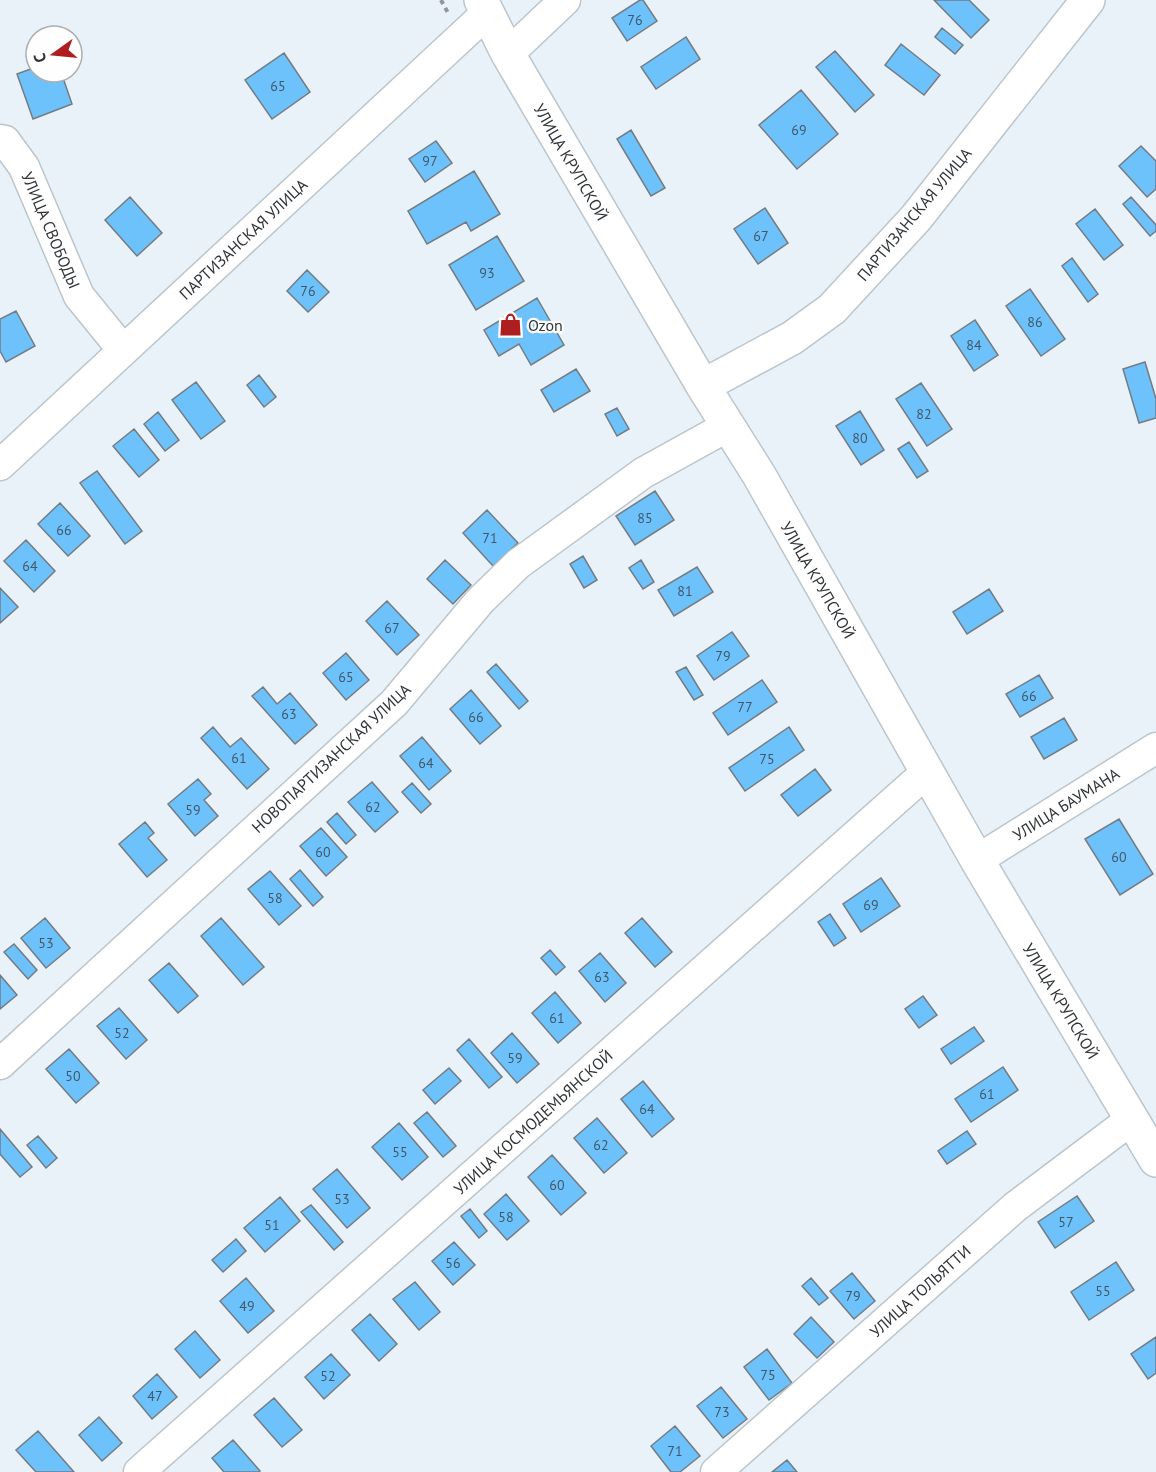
<svg xmlns="http://www.w3.org/2000/svg" width="1156" height="1472" font-family="'PT Sans',sans-serif">
<style>
.building{fill:#6ec2fc;stroke:#747c82;stroke-width:1.5}
.lines{fill:none;stroke-linecap:round;stroke-linejoin:round}
.street-casing{stroke:#bcc5cc;stroke-width:33}
.secondary-casing{stroke:#bcc5cc;stroke-width:36}
.path{stroke:#90969c;stroke-width:4;stroke-dasharray:4.5 4.5;stroke-linecap:butt}
.street{stroke:#fff;stroke-width:30}
.secondary{stroke:#fff;stroke-width:33}
.labels{text-anchor:middle;dominant-baseline:central;stroke-width:4.5;stroke-linejoin:round;paint-order:stroke}
.number-label{font-size:14px;fill:#405869}
.street-label{font-size:16px;fill:#313538;stroke:#fefefe}
.poi-label{font-size:16px;fill:#313538;stroke:#fefefe;text-anchor:start}
</style>
<rect width="100%" height="100%" fill="#e9f2f9"/>
<path class="building" d="M640 0H643L657 21 627 41 612 18Z
M934 0H969L989 20 971 38Z
M942 28 963 45 955 54 935 37Z
M686 37 700 59 656 89 641 67Z
M901 44 940 75 924 95 885 65Z
M835 51 874 95 855 112 816 67Z
M284 53 310 92 272 119 245 80Z
M36 67V72H61L72 104 33 119 17 74Z
M801 90 838 134 797 169 759 125Z
M631 130 665 188 651 196 617 139Z
M436 141 452 163 425 182 409 159Z
M1141 146 1156 161V189L1147 197 1119 166Z
M474 171 500 214 471 231 466 222 427 244 408 211Z
M130 197 162 233 137 256 105 220Z
M1131 197 1156 225V231L1150 236 1123 204Z
M765 208 788 243 758 264 734 229Z
M1095 209 1123 245 1104 260 1076 224Z
M497 236 524 281 476 310 449 265Z
M1072 258 1098 294 1088 302 1062 266Z
M307 270 329 292 308 312 287 291Z
M1030 289 1065 339 1041 356 1006 306Z
M537 298 564 345 531 365 519 344 499 356 484 330Z
M16 311 35 346 6 362 0 351V319Z
M975 320 998 355 974 371 951 336Z
M1145 362 1156 399V418L1139 423 1123 369Z
M576 369 590 391 554 412 541 390Z
M259 375 276 397 264 407 247 385Z
M196 382 225 421 201 439 172 400Z
M921 383 952 429 927 446 896 399Z
M617 408 629 429 617 436 605 414Z
M860 411 884 450 861 465 836 426Z
M158 412 179 440 165 451 144 424Z
M134 429 159 460 139 477 113 446Z
M909 442 928 471 917 478 898 449Z
M97 471 142 531 125 544 80 483Z
M655 491 674 520 635 545 616 516Z
M60 503 90 536 68 556 38 524Z
M487 510 518 543 493 566 463 533Z
M26 540 55 571 34 592 4 561Z
M583 556 597 580 584 588 570 564Z
M445 560 471 585 453 604 427 579Z
M641 560 654 582 643 589 629 568Z
M697 567 713 592 674 616 658 590Z
M0 588 18 607 0 623Z
M989 589 1003 611 967 634 953 612Z
M387 601 419 635 397 655 366 621Z
M732 632 749 656 714 680 697 656Z
M346 653 369 680 346 700 323 673Z
M496 664 528 701 519 709 487 672Z
M686 667 703 695 694 700 676 672Z
M1039 675 1053 698 1020 717 1006 694Z
M762 680 777 702 728 735 713 713Z
M263 687 277 704 290 693 317 725 295 744 252 696Z
M471 690 501 726 480 744 450 709Z
M1064 718 1077 740 1044 759 1031 737Z
M213 727 230 747 241 738 269 769 247 789 201 738Z
M789 727 804 750 745 791 729 768Z
M422 737 451 771 429 790 400 756Z
M815 769 831 790 798 816 781 795Z
M198 779 211 794 204 800 218 816 195 836 168 804Z
M372 782 398 812 375 832 348 802Z
M412 783 431 804 421 813 402 792Z
M337 813 356 835 346 844 327 822Z
M1119 819 1153 874 1120 895 1085 839Z
M145 822 154 833 148 838 167 860 147 877 119 844Z
M321 828 347 857 326 876 300 846Z
M300 870 323 897 313 906 290 879Z
M270 871 301 906 279 925 248 889Z
M881 878 900 906 861 932 843 904Z
M830 914 846 938 834 946 818 922Z
M45 918 70 948 46 968 21 938Z
M221 918 264 967 243 985 201 936Z
M642 918 672 952 655 967 625 933Z
M14 944 37 970 28 979 4 952Z
M550 950 565 967 556 975 541 958Z
M600 953 626 983 605 1002 579 971Z
M169 963 198 996 178 1013 149 980Z
M0 975 17 995 0 1009Z
M555 992 581 1023 558 1043 532 1013Z
M923 996 937 1015 919 1028 905 1009Z
M119 1008 147 1040 126 1059 97 1026Z
M974 1027 984 1041 951 1064 941 1049Z
M512 1033 539 1064 517 1083 491 1053Z
M469 1039 502 1077 489 1088 457 1050Z
M69 1049 99 1083 76 1103 46 1069Z
M1003 1067 1018 1090 971 1122 955 1099Z
M449 1068 461 1081 435 1104 423 1090Z
M643 1081 674 1119 652 1137 621 1099Z
M427 1112 456 1146 443 1157 414 1123Z
M597 1118 627 1153 604 1173 574 1138Z
M399 1123 428 1157 402 1180 372 1147Z
M0 1129 32 1167 20 1177 0 1154Z
M967 1131 976 1144 947 1164 938 1151Z
M38 1136 57 1158 46 1168 27 1145Z
M552 1155 586 1193 561 1215 528 1177Z
M337 1169 370 1208 347 1228 313 1189Z
M506 1194 529 1221 507 1240 484 1214Z
M1077 1196 1094 1221 1055 1248 1038 1222Z
M280 1197 300 1221 265 1252 244 1228Z
M311 1205 343 1242 334 1250 301 1212Z
M470 1209 487 1231 479 1238 461 1216Z
M236 1239 246 1251 223 1272 212 1260Z
M454 1242 475 1265 453 1285 432 1261Z
M1116 1262 1134 1290 1089 1320 1071 1292Z
M852 1273 875 1301 854 1319 830 1291Z
M246 1278 274 1311 248 1333 220 1301Z
M811 1278 828 1298 819 1305 802 1286Z
M415 1282 440 1312 419 1330 393 1299Z
M370 1314 397 1344 379 1361 352 1330Z
M811 1317 834 1342 817 1358 794 1334Z
M195 1331 220 1360 200 1378 175 1349Z
M1156 1337V1373L1148 1379 1131 1354Z
M767 1349 792 1383 769 1400 744 1367Z
M331 1354 350 1375 324 1399 305 1377Z
M157 1374 177 1397 152 1419 133 1396Z
M721 1387 747 1419 723 1438 697 1406Z
M274 1398 302 1430 282 1447 254 1415Z
M99 1417 122 1443 102 1461 79 1435Z
M675 1426 700 1456 680 1472H671L651 1446Z
M38 1431 74 1472H36L16 1450Z
M233 1440 260 1471 259 1472H224L212 1458Z
M787 1460 797 1472H772Z"/>
<g class="lines">
<defs>
<path id="street" d="M508 54 565 0
M0 140 5 141 24 167 79 296 123 350
M0 465 487 13
M977 860 1156 748
M0 1064 394 703 480 601 518 564 643 473 728 426
M139 1472 927 772
M716 1472 1015 1207 1132 1119"/>
<path id="secondary" d="M481 0 508 54 703 386 759 475 977 860 1156 1160
M703 386 792 338 832 309 916 218 1088 0"/>
</defs>
<use href="#street" class="street-casing"/>
<use href="#secondary" class="secondary-casing"/>
<path class="path" d="M441 0 448 13"/>
<use href="#street" class="street"/>
<use href="#secondary" class="secondary"/>
</g>
<defs>
<symbol id="shop-bare" viewBox="-9 -9 18 18"><path d="M-5-2.5h2.3a2.7 3.5 0 0 1 5.4 0H5L5.5 6h-11ZM-1.5-2.5h3a1.5 2.3 0 0 0-3 0Z" fill="#ae1d20" stroke="#fefefe" stroke-width="2.5" paint-order="stroke"/></symbol>
</defs>
<g fill-rule="evenodd">
<use href="#shop-bare" x="494" y="308" width="33" height="33"/>
</g>
<g class="labels">
<g class="number-label">
<text x="635" y="20">76</text>
<text x="278" y="86">65</text>
<text x="799" y="130">69</text>
<text x="430" y="161">97</text>
<text x="761" y="236">67</text>
<text x="487" y="273">93</text>
<text x="308" y="291">76</text>
<text x="1035" y="322">86</text>
<text x="974" y="345">84</text>
<text x="924" y="414">82</text>
<text x="860" y="438">80</text>
<text x="645" y="518">85</text>
<text x="64" y="530">66</text>
<text x="490" y="538">71</text>
<text x="30" y="566">64</text>
<text x="685" y="591">81</text>
<text x="392" y="628">67</text>
<text x="723" y="656">79</text>
<text x="346" y="677">65</text>
<text x="1029" y="696">66</text>
<text x="745" y="707">77</text>
<text x="289" y="714">63</text>
<text x="476" y="717">66</text>
<text x="239" y="758">61</text>
<text x="767" y="759">75</text>
<text x="426" y="763">64</text>
<text x="373" y="807">62</text>
<text x="193" y="810">59</text>
<text x="323" y="852">60</text>
<text x="1119" y="857">60</text>
<text x="275" y="898">58</text>
<text x="871" y="905">69</text>
<text x="46" y="943">53</text>
<text x="602" y="977">63</text>
<text x="557" y="1018">61</text>
<text x="122" y="1033">52</text>
<text x="515" y="1058">59</text>
<text x="73" y="1076">50</text>
<text x="987" y="1094">61</text>
<text x="647" y="1109">64</text>
<text x="601" y="1145">62</text>
<text x="400" y="1152">55</text>
<text x="557" y="1185">60</text>
<text x="342" y="1199">53</text>
<text x="506" y="1217">58</text>
<text x="1066" y="1222">57</text>
<text x="272" y="1225">51</text>
<text x="453" y="1263">56</text>
<text x="1103" y="1291">55</text>
<text x="853" y="1296">79</text>
<text x="247" y="1306">49</text>
<text x="768" y="1375">75</text>
<text x="328" y="1376">52</text>
<text x="155" y="1396">47</text>
<text x="722" y="1412">73</text>
<text x="675" y="1451">71</text>
</g>
<g class="street-label">
<text transform="translate(571 162) rotate(60)">УЛИЦА КРУПСКОЙ</text>
<text transform="translate(914 214) rotate(-50)">ПАРТИЗАНСКАЯ УЛИЦА</text>
<text transform="translate(51 230) rotate(67)">УЛИЦА СВОБОДЫ</text>
<text transform="translate(243 239) rotate(-43)">ПАРТИЗАНСКАЯ УЛИЦА</text>
<text transform="translate(818 580) rotate(60)">УЛИЦА КРУПСКОЙ</text>
<text transform="translate(331 758) rotate(-43)">НОВОПАРТИЗАНСКАЯ УЛИЦА</text>
<text transform="translate(1066 804) rotate(-32)">УЛИЦА БАУМАНА</text>
<text transform="translate(1061 1001) rotate(59)">УЛИЦА КРУПСКОЙ</text>
<text transform="translate(533 1122) rotate(-42)">УЛИЦА КОСМОДЕМЬЯНСКОЙ</text>
<text transform="translate(920 1291) rotate(-42)">УЛИЦА ТОЛЬЯТТИ</text>
</g>
<g class="poi-label">
<text x="528" y="325">Ozon</text>
</g>
</g>
<g transform="translate(54 54) rotate(255)"><circle r="28" fill="#fefefe" stroke="#acaeaf" stroke-width="1.5"/>
<path d="M0-4.5L10 22L0 15L-10 22Z" fill="#ae1d20"/>
<text y="-9" font-size="16" font-weight="bold" text-anchor="middle" fill="#313538">С</text>
</g>
</svg>
